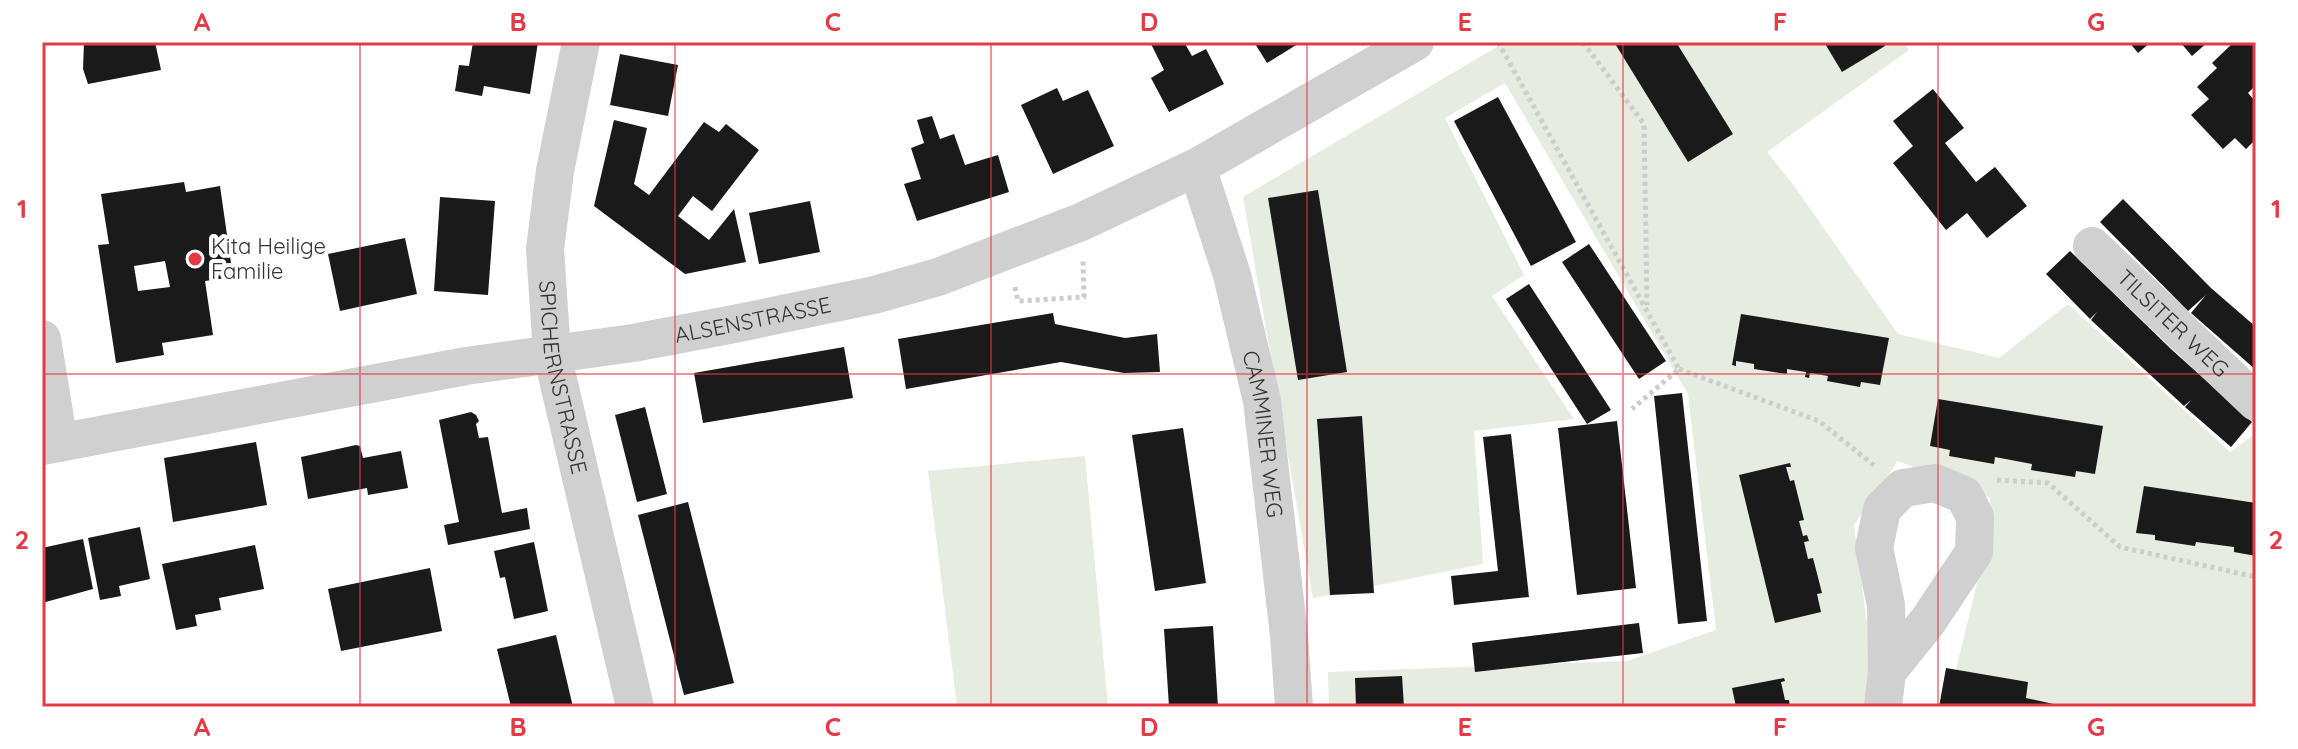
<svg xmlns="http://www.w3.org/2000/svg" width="2298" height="749" font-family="Quicksand,sans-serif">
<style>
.green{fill:#e6ecdf}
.building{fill:#1a1a1a;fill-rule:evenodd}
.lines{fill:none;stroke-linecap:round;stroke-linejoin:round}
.path{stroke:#cdcdcd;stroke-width:5;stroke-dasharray:4 4;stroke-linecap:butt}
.minor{stroke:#d0d0d0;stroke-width:38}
.grid{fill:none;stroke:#e63946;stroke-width:2;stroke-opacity:0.55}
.poi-dot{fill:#e63946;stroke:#fff;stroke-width:3}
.labels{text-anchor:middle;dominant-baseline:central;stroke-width:8;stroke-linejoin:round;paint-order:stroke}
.poi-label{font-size:22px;fill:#333;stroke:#fff;text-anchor:start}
.street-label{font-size:22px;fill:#333;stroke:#fff}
.neatline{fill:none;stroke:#e63946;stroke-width:3}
.grid-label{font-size:26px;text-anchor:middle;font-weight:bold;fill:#e63946}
</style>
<rect width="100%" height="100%" fill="#fff"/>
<path class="green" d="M1505 42H1903L1909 50 1767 152 1792 183 1898 334 1999 358 2068 304 2230 452 2256 433V707H1947L1982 562 1990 498 1898 461 1854 525 1874 676 1869 707H1329L1328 672 1627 661 1716 630 1688 394 1505 83 1445 118 1524 275 1492 296 1574 419 1474 431 1483 564 1313 598 1243 197Z
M1085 456 1108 707H957L928 471Z"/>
<path class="building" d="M84 42H155L161 70 88 84 83 69Z
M473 42H538L530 94 484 86 482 96 455 91 459 65 469 66Z
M1150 42H1184L1192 56 1206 49 1224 84 1169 112 1151 78 1164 70Z
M1254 42H1301L1267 63Z
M1614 42H1676L1733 134 1688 162Z
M1824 42H1883L1885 46 1842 72Z
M2129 42H2151L2138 53Z
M2180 42H2208L2192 56Z
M2234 42H2250L2256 48V85L2248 93 2256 102V139L2246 149 2235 138 2223 149 2191 115 2209 99 2197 87 2217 68 2212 63Z
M620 54 678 65 668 116 610 105Z
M1057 88 1063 101 1088 90 1114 146 1053 174 1021 105Z
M1933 89 1964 128 1945 143 1976 182 1995 167 2027 206 1987 238 1967 213 1946 230 1893 163 1913 146 1893 121Z
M1498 97 1576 242 1531 266 1454 121Z
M932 116 940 139 954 134 965 165 998 155 1009 192 917 221 904 184 921 179 911 148 924 143 917 120Z
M614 120 647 128 634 184 649 195 704 122 719 132 726 124 759 150 712 211 693 196 678 216 709 240 734 209 746 262 685 274 594 206Z
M184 182 186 192 220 186 233 277 205 281 213 335 162 343 164 355 116 363 98 245 109 244 101 194ZM165 261 170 287 138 291 134 266Z
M1318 190 1347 372 1298 380 1268 198Z
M440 197 495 201 488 295 434 291Z
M2123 199 2211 288 2256 327V370L2191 313 2206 295 2188 311 2100 222Z
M810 201 820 252 759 264 749 213Z
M405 238 417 294 340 311 328 254Z
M1589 244 1666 361 1639 379 1562 262Z
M2070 251 2171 349 2252 422 2231 447 2185 407 2191 400 2184 406 2091 320 2097 312 2090 319 2046 274Z
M1529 284 1611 410 1587 424 1506 299Z
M1053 313 1055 324 1125 338 1157 334 1160 372 1124 373 1061 362 906 389 898 339Z
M1741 314 1889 338 1880 385 1861 382 1860 387 1827 381 1828 376 1810 373 1809 378 1805 377 1806 372 1787 369V374L1754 369V364L1736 361V366L1732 365Z
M844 347 853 398 703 423 694 373Z
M1682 393 1707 621 1678 624 1654 396Z
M1938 399 2103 426 2095 474 2076 471 2075 477 2031 470 2032 464 1995 457 1994 464 1949 456 1950 450 1930 446Z
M645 407 667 494 637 502 615 415Z
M471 412 476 415 479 421 476 424 479 438 488 437 502 513 527 508 530 529 448 545 444 525 459 522 439 420Z
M1362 416 1374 593 1330 595 1317 419Z
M1617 421 1636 588 1577 595 1558 428Z
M1183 428 1206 583 1155 591 1132 435Z
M1511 434 1529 597 1454 605 1451 576 1498 571 1483 437Z
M256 442 267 505 173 522 164 458Z
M356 445 360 446 363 458 401 451 408 488 368 495 367 488 308 499 301 457Z
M1790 463 1791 467H1786L1790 481 1794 480 1804 520 1799 521 1803 536 1807 535 1809 541 1804 542 1808 559 1813 558 1822 593 1817 594 1821 612 1775 623 1739 475Z
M2144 486 2256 503V556L2234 552V547L2196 542 2195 546 2155 540V535L2136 533Z
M688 502 734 683 684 695 638 515Z
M140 527 150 579 119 586 121 596 100 600 88 538Z
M83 539 93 589 42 603V548Z
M534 542 548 611 514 619 505 577 500 578 494 551Z
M255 545 264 589 219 598 221 610 195 615 197 626 176 630 162 564Z
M430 568 442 631 341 651 328 589Z
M1639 623 1643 653 1475 672 1472 643Z
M1213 626 1218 707H1169L1164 629Z
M556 635 573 707H511L497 649Z
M1946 668 2028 682 2026 698 2067 707H1939Z
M1402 676 1404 707H1356L1355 678Z
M1784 678 1785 681 1781 682 1785 700H1789L1790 707H1736L1732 688Z"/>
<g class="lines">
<path class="path" d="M1498 42 1679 369 1632 409
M1583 42 1644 124 1647 305
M1015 287 1018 301 1084 297 1083 259
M1679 369 1819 421 1876 467
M1997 480 2048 483 2120 547 2256 577"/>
<g class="minor">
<path id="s1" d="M581 42 555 171 545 249 552 354 635 707"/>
<path id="s2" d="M1197 167 1232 275 1262 401 1289 635 1294 707"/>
<path id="s3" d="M2092 246 2256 402"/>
<path d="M42 339 59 443"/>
<path id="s4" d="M42 446 466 366 633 343 734 324 874 295 938 277 1081 222 1197 167 1415 42"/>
<path d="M1883 707 1887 672 1886 605 1874 548 1882 509 1903 488 1935 483 1964 495 1975 517 1974 552 1928 621 1887 672"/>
</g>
</g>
<path class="grid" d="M360 42V707M675 42V707M991 42V707M1307 42V707M1623 42V707M1938 42V707M42 374H2256"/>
<circle class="poi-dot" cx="195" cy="259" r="8"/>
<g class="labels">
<g class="poi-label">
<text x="211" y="246">Kita Heilige<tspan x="211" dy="25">Familie</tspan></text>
</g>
<g class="street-label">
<text stroke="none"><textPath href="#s4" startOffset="722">ALSENSTRASSE</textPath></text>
<text stroke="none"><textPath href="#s3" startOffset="112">TILSITER WEG</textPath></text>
<text stroke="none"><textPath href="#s1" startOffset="340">SPICHERNSTRASSE</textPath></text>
<text stroke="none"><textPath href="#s2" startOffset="276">CAMMINER WEG</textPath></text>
</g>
</g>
<rect width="2298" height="749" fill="none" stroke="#ffffff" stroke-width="88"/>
<rect x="44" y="44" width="2210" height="661" class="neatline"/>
<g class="grid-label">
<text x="202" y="31">A</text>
<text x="518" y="31">B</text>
<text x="833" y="31">C</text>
<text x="1149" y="31">D</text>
<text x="1465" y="31">E</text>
<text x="1780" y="31">F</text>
<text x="2096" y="31">G</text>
<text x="22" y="218">1</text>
<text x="2276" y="218">1</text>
<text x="22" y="549">2</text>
<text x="2276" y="549">2</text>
<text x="202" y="736">A</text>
<text x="518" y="736">B</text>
<text x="833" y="736">C</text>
<text x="1149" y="736">D</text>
<text x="1465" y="736">E</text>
<text x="1780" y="736">F</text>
<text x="2096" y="736">G</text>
</g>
</svg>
